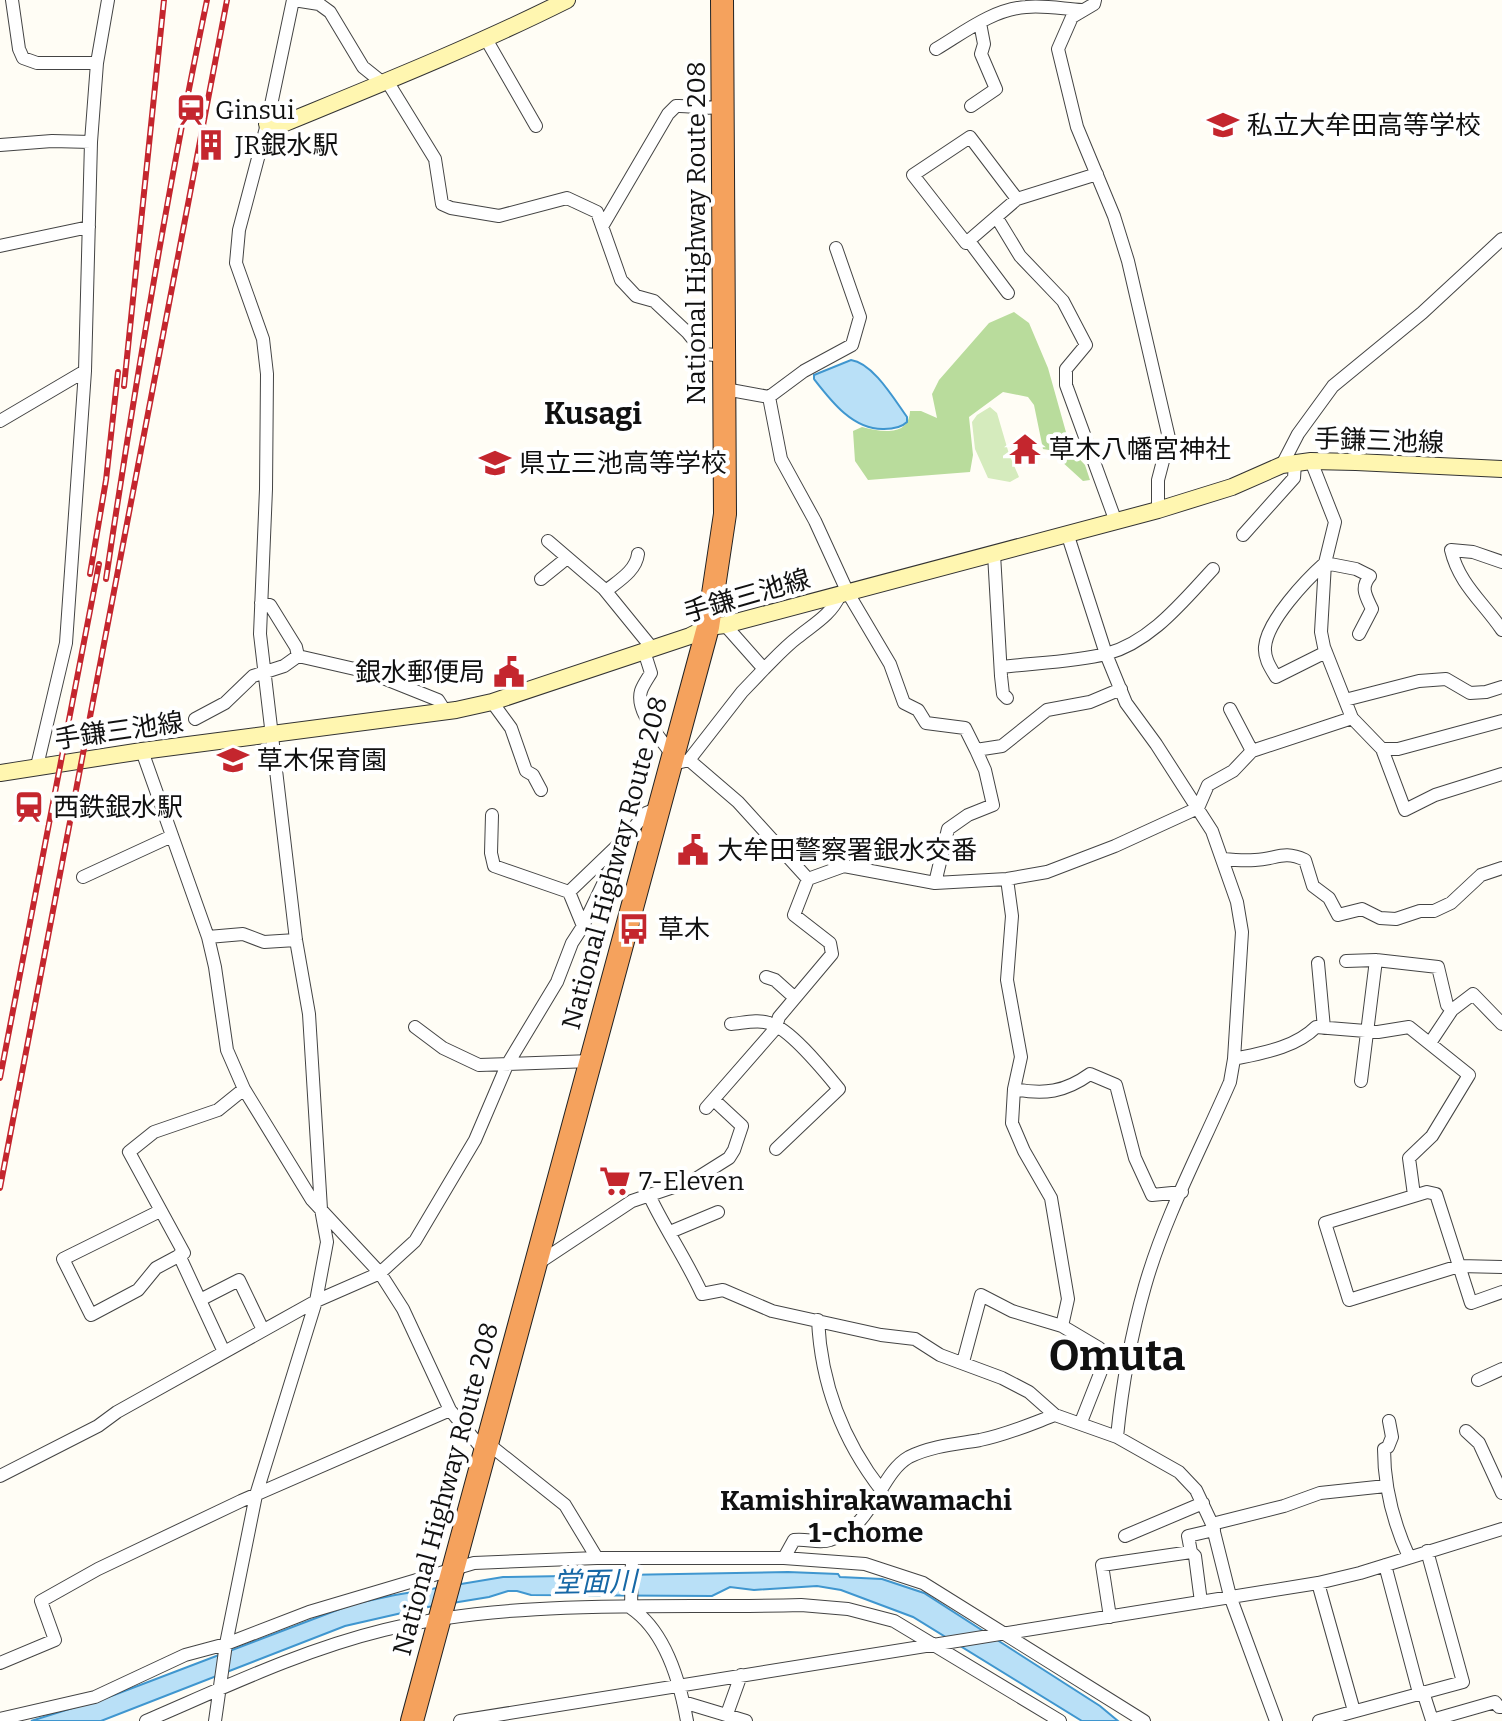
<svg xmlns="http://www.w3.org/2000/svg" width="1502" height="1721" font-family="Bitter,'Noto Sans JP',serif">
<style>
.green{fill:#d5ebbd}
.forest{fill:#b9dc9c}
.water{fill:#b9e0f7;stroke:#3f96cf;stroke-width:2}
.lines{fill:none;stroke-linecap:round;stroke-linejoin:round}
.street-casing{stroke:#444;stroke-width:14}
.secondary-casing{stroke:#333;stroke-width:18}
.highway-casing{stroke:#222;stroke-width:24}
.street{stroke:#fff;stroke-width:12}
.secondary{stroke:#fff6b0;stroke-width:16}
.highway{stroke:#f5a25d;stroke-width:22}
.rail-casing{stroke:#c4262e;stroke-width:6}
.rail{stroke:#fff;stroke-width:3;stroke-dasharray:9;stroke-linecap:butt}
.labels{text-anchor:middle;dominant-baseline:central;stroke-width:8;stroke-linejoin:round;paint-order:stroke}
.poi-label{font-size:26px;fill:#111;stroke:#fff;text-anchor:start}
.street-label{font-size:26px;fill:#111;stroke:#fff}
.neighbourhood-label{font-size:28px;font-weight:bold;fill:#111;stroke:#fff}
.water-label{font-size:28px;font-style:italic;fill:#1768a6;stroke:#fff}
.quarter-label{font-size:30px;font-weight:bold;fill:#111;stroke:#fff}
.town-label{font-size:42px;font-weight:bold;fill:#111;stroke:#fff}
</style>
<rect width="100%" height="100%" fill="#fffdf5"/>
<path class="green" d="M990 407 997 413 1009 454 1019 477 1010 482 988 478 975 449 972 422 977 415Z"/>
<path class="forest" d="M1014 312 1029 323 1048 368 1071 450 1085 465 1090 480 1083 481 1049 450 1043 449 1034 405 1028 397 1003 392 969 417 973 455 970 472 868 480 855 461 853 431 862 427C881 432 909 437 910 411H921L937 418 932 394 939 380 989 323Z"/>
<path class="water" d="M851 360C873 363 894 399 907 417V422C901 428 893 429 884 429 853 430 831 401 814 379V375Z
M788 1572 838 1574 840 1577 882 1579 924 1593 1100 1706 1118 1721H1082L913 1617 841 1590 817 1586 754 1590 730 1587 712 1596 531 1595 517 1591H508L489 1597 428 1607 345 1626 101 1721H31L114 1695 353 1604 395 1595 503 1577Z"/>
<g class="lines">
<defs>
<path id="street" d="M12 0 19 49 23 58 37 63H97
M294 0 319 4 330 12 363 67 383 83
M1095 0 1094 4 1072 17 1058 49 1077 127 1114 216 1128 261 1169 438 1158 480V510
M486 39 536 126
M936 49C963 33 993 9 1026 7 1044 5 1064 9 1082 10
M387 81 435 159 442 204 451 208 499 216 567 198 597 212 621 280 636 296 654 301 688 333 705 354 725 356
M971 106 996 89 981 54 984 44 980 23
M970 137 1017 199 966 243 913 175Z
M0 145 52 141 91 142
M1017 199 1097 174
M997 218 1020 256 1063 301 1086 345 1066 369V385L1116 522
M603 225 668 114 676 106C691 105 709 111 723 105
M969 241 1008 293
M0 246 89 227
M836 248 860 317 852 345 804 371 769 397 781 459 815 521 848 593 890 664 904 703 918 710 926 723 965 728 976 750
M725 389 769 397
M0 421 85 371
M1311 461 1335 522 1325 563 1321 632 1324 647 1352 718 1382 749 1405 810 1435 795 1502 774
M1282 465 1298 434 1333 386 1422 313 1502 239
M1243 535 1294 478 1295 463
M1068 536 1106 654 1126 703 1156 744 1212 831 1237 902 1242 932 1234 1059 1230 1082C1201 1149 1165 1216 1145 1286 1131 1335 1122 1386 1117 1437
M548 541 604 589 652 648
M994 554 1001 676 1003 694 1007 698
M1502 562 1473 552 1451 550C1459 584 1483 602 1502 630
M541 579 567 558
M606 591C618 581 636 571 638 554
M644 651 651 673C648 678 643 685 641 691 635 712 661 738 672 755
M1326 652 1276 677C1270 667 1264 658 1265 647 1267 621 1306 580 1325 563L1356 569 1370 576C1360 588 1366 596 1372 609L1359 634
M298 656 368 672 438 700 445 711
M1001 667C1034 663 1074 662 1106 654 1151 642 1183 601 1213 569
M764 669C775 658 786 646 798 637 814 624 831 615 840 595
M1345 700 1419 681 1446 679 1470 693 1486 692 1502 687
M492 702 511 728 526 771 533 775 541 790
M1230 709 1252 751
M195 719 225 703 253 676 284 666 298 656 296 647 270 605 261 603
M1382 749H1398L1502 721
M142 751 208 937 215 967 227 1050 244 1089 312 1200 380 1273 403 1309 450 1410 484 1451
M689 760 738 802 808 879
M669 765 689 760 742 692 764 669 725 625
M37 766 66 643 85 371 91 142 97 63 108 0
M492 815 491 853 494 866 569 892 583 926
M1223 859C1233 860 1244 861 1255 860 1277 859 1283 850 1305 860L1313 886 1329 898 1338 915 1362 909 1380 918 1396 919 1420 911H1434L1451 903 1481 875 1502 868
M83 877 172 836
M1007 879 1012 916 1007 980 1021 1057 1014 1089 1012 1123 1024 1151 1051 1198 1068 1299 1062 1326 1099 1348 1104 1353 1105 1361 1081 1422
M935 883 948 829 968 815 993 805 985 770 976 750 1002 746 1047 710 1090 702 1121 689
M569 892 619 844
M208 937 243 934 264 942 296 940
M1346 961 1376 960 1438 967 1447 1005 1452 1010 1473 994 1502 1024
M1318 963 1324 1028
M766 977 775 980 795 998
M731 1024C743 1023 758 1019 769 1023 790 1028 825 1072 839 1089L776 1149
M415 1027 443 1048 479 1065 591 1061
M1430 1043 1452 1010
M1234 1059C1262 1053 1295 1048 1316 1027L1378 1032 1409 1027 1469 1075 1432 1136 1409 1158 1414 1195
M1361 1081 1376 960
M1014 1089C1044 1095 1065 1092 1090 1074L1116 1085 1135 1158 1152 1195 1182 1192
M706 1108 775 1029 779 1017 832 954 830 943 794 915 808 879 844 866 935 883 1007 879 1047 872 1115 846 1198 808 1208 785 1233 771 1252 751 1352 718
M649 1195C665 1229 686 1259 702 1294L723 1290 772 1311 881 1335 915 1339 940 1355 1002 1378 1029 1392 1055 1415 1117 1437 1179 1472 1196 1490 1212 1524 1230 1596 1276 1721
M160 1211 63 1259 91 1315 138 1290 156 1268 184 1253 129 1152 154 1132 218 1110 244 1089
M670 1232 718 1212
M179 1255 224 1352
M537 1264 632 1201 694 1180 729 1158 734 1150 742 1126 714 1100
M1502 1267 1459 1266 1349 1300 1325 1223 1427 1192 1436 1194 1471 1303 1502 1292
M200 1300 239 1280 263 1330
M818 1320C821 1383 843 1441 882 1491
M963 1362 981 1295 1012 1311 1062 1326
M1478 1380 1502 1369
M1389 1421 1392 1437 1388 1447 1384 1449C1384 1488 1393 1522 1409 1557
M1466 1431 1479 1443 1502 1493
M486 1442 565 1505 597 1558
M0 1476 98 1426 117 1412 316 1301 380 1273 415 1241 475 1140 507 1065 557 982 572 943 583 926 625 838 646 813 659 808
M1212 1524 1284 1506 1320 1493 1386 1486
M1125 1536 1203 1503
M1191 1552 1195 1556 1201 1602
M784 1558 794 1540C806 1538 819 1544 830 1540 874 1527 879 1474 909 1457 931 1446 956 1444 980 1440 1006 1435 1031 1424 1055 1415
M1385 1565 1419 1693
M1318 1583 1354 1711
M631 1608C665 1631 680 1682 687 1721
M631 1608 632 1558
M1110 1617 1102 1565 1191 1552 1188 1536 1214 1530
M0 1663 55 1640 41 1601 98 1569 241 1501 450 1410
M1423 1692 1432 1720 1495 1702 1499 1707H1502
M683 1702 746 1721
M727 1714 741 1675
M0 1719 95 1697 185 1655 226 1644 309 1612 474 1563 597 1558H784L865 1564 923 1583 1144 1721
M146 1721C223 1688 302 1650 384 1630 513 1598 668 1609 801 1605L848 1609 894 1621 1060 1721
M215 1721 226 1644 256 1495 316 1301 327 1242 321 1209 309 1014 296 940 260 634 266 489 267 374 263 339 236 263 239 230 267 124 293 0
M460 1721 1318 1583 1360 1573 1502 1529
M1319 1721 1463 1682 1427 1551"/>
<path id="secondary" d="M267 124 285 123C380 84 475 46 567 0
M0 773 142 751 456 710 492 702 690 636 708 627 725 625 1158 510 1232 487 1282 465 1311 461 1356 462 1502 469"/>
<path id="highway" d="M412 1721 708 627 725 514 722 0"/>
</defs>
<use href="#street" class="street-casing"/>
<use href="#secondary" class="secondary-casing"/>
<use href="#highway" class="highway-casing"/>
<use href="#street" class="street"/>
<use href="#secondary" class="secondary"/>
<use href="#highway" class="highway"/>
<defs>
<path id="rail" d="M124 386 164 0
M90 574 106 480 118 372
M106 579C135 385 167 192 207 0
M0 1078 99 564
M0 1188 227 0"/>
</defs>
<use href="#rail" class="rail-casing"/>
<use href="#rail" class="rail"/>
</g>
<defs>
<symbol id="station-bare" viewBox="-9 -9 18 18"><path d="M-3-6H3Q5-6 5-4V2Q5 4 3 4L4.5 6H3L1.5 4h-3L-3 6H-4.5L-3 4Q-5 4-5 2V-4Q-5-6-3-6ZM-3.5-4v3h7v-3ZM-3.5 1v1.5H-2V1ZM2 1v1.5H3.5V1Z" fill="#c4262e" stroke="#fff" stroke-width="2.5" paint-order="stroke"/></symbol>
<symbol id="school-bare" viewBox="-9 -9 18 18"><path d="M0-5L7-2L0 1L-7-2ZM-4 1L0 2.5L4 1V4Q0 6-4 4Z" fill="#c4262e" stroke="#fff" stroke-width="2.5" paint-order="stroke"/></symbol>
<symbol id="building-bare" viewBox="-9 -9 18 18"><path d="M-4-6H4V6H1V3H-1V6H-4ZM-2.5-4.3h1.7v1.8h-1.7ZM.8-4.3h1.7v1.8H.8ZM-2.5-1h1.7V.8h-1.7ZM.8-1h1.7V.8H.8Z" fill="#c4262e" stroke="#fff" stroke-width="2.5" paint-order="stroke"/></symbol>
<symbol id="temple-bare" viewBox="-9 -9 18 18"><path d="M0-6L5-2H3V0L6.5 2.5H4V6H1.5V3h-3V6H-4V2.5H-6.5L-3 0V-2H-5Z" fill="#c4262e" stroke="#fff" stroke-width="2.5" paint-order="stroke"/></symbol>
<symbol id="civic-bare" viewBox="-9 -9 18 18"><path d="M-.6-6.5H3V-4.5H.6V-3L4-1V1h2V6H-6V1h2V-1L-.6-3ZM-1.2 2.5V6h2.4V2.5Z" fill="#c4262e" stroke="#fff" stroke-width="2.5" paint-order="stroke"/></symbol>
<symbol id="bus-bare" viewBox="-9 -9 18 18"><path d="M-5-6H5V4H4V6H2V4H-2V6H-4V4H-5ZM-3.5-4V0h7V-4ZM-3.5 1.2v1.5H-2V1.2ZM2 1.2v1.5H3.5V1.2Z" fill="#c4262e" stroke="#fff" stroke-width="2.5" paint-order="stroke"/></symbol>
<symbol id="supermarket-bare" viewBox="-9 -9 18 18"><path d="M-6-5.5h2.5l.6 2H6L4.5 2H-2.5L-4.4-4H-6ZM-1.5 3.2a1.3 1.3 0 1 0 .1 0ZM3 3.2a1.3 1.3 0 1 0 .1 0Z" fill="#c4262e" stroke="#fff" stroke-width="2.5" paint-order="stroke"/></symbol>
</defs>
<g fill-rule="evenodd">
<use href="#station-bare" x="169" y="88" width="44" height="44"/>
<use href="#school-bare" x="1201" y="103" width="44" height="44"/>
<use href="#building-bare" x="189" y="123" width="44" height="44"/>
<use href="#temple-bare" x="1003" y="427" width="44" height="44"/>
<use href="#school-bare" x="473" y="441" width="44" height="44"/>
<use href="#civic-bare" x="487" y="650" width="44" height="44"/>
<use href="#school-bare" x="211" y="738" width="44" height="44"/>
<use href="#station-bare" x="7" y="785" width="44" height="44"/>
<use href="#civic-bare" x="671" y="828" width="44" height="44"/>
<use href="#bus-bare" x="612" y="907" width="44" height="44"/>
<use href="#supermarket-bare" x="593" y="1159" width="44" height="44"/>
</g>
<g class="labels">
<g class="poi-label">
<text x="215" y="110">Ginsui</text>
<text x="1247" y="125">私立大牟田高等学校</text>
<text x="235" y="145">JR銀水駅</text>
<text x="1049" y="449">草木八幡宮神社</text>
<text x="519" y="463">県立三池高等学校</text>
<text x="485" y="672" text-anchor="end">銀水郵便局</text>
<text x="257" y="760">草木保育園</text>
<text x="53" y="807">西鉄銀水駅</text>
<text x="717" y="850">大牟田警察署銀水交番</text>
<text x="658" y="929">草木</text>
<text x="639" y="1181">7-Eleven</text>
</g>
<g class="street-label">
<text transform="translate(696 233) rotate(-90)">National Highway Route 208</text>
<text transform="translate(1379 441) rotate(2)">手鎌三池線</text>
<text transform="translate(747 596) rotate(-16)">手鎌三池線</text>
<text transform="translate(119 731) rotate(-8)">手鎌三池線</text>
<text transform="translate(615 863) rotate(-75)">National Highway Route 208</text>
<text transform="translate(446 1489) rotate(-75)">National Highway Route 208</text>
</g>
<g class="neighbourhood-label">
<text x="866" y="1500">Kamishirakawamachi<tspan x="866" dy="32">1-chome</tspan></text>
</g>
<g class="water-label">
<text transform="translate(595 1582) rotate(-1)">堂面川</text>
</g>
<g class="quarter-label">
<text x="593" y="414">Kusagi</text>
</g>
<g class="town-label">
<text x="1117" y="1356">Omuta</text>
</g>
</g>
</svg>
